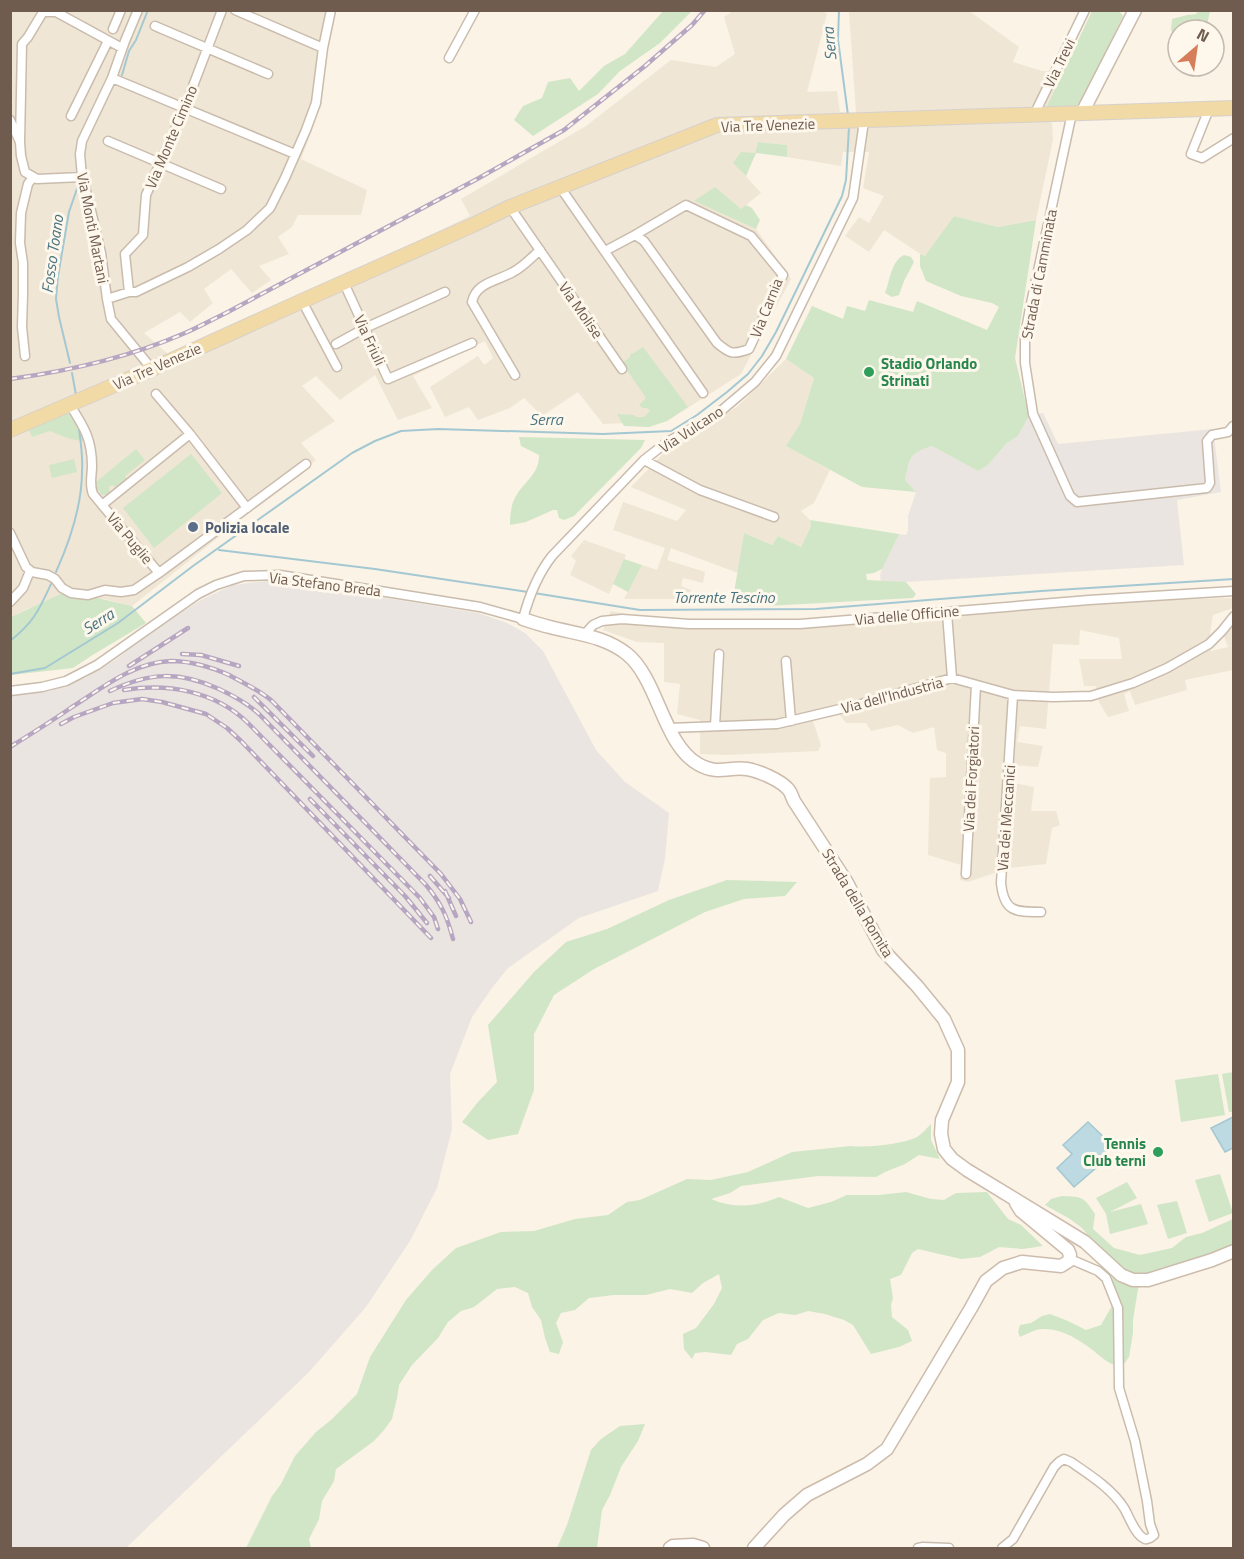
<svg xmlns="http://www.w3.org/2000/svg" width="1244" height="1559" font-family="'Titillium Web',sans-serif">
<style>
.residential{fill:#f0e6d5}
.industrial{fill:#eae5e0}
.green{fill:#d1e6c6}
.water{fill:#bdd9e1;stroke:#a4c8d2;stroke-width:1.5}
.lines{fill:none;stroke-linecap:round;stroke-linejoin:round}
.stream{stroke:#a4c8d2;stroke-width:2}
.street-casing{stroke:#cabcad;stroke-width:11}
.secondary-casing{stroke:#cdbcac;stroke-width:15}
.primary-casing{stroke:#d7d1cd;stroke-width:16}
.street{stroke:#fff;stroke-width:8}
.secondary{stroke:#fff;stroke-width:12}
.primary{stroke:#f1daa6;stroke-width:14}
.rail-casing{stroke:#b7a6c2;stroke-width:4.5}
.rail{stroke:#fdf7ec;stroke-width:2;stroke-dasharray:7;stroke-linecap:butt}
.leisure-dot{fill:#2e9e5b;stroke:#fdf7ec;stroke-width:2}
.service-dot{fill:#5c6f8a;stroke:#fdf7ec;stroke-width:2}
.labels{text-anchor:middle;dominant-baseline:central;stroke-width:6;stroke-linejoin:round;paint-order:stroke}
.street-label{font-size:15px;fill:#705c4e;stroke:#fdf7ec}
.leisure-label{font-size:15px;font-weight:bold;fill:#27864d;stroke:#fdf7ec;text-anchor:start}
.service-label{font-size:15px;font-weight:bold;fill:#4e5e75;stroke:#fdf7ec;text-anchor:start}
.water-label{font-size:16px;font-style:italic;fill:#4a7481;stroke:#fdf7ec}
</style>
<rect width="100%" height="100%" fill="#faf3e6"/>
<path class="residential" d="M822 10 827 14 807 92 837 91 840 112 856 113 849 11H969L1019 47 1013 62 1042 71H1063L1045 110 1052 124 1053 140 1036 220 998 227 954 216 925 257 884 230 869 252 845 236 859 217 869 223 884 196 863 188 869 152H843L841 166 787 157V145L758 142 755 153 734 163 761 193 741 209 694 201 756 229 791 279 741 374 667 421 603 424 578 392 542 416 524 398 510 408 478 420 469 407 445 417 430 387 478 356 484 365 493 358 485 341 413 376 432 408 398 420 375 375 340 400 316 376 302 386 335 421 301 443 316 460 132 606 104 599 29 608 11 617V11H328L322 28V103L301 159 367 190 361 215H298L292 227 278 237 289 254 259 266 271 280 252 293 231 269 204 289 213 303 190 322 180 312 144 333 169 355 342 277 470 216 461 199 586 126 671 60 716 67 735 54 724 17 733 11Z
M786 359 814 378 800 424 787 446 830 470 814 503 801 511 810 520 811 526 801 547 778 536 772 545 744 533 738 573 671 548 667 560 705 572 703 583 683 578 681 586 691 590 689 599H624L642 565 657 570 665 548 613 530 623 502 677 521 686 510 631 487 662 455 738 406Z
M584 540 626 555 609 594 570 575 576 561 571 556Z
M1233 598V608L1213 615 1210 633 1211 651 1228 647 1221 628 1233 623V670L1185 680 1187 690 1135 705 1130 691 1124 694 1129 711 1108 717 1099 702 1096 686H1084L1079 659H1122L1119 638 1080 630 1079 645 1053 644 1046 729 1020 726 1017 742 1043 746 1038 767 1013 765V783L1034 787 1031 811H1056L1060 825 1052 828 1046 864 1009 868 968 882 960 880 961 865 928 855 930 778 946 777V753L937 750 934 727 913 733 898 725 871 731 866 723H846L840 715 813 721 821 745 818 751 726 755 700 754V720L677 714 680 684 664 682V643L637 642 603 630 611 611 693 629 815 627 1151 600Z"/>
<path class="industrial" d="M1043 413 1058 444 1213 429 1221 492 1177 500 1184 565 906 582H881L880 575 884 563 899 534 906 535 908 531V516L916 492 905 480 910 459 915 452 932 446 978 471 987 466 1007 443 1018 436 1029 416Z
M275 580 478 613 507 623 525 633 543 651 596 750 625 782 669 813 665 859 658 891 579 918 508 968 492 988 472 1017 450 1074 452 1129 437 1188 410 1241 366 1307 309 1372 126 1548H11V694H23L50 691 85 678 115 660 153 630 201 600 233 585Z"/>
<path class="green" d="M664 10 692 11 660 43 620 71 598 94 533 136 514 120 523 106 542 98 548 82 570 78 579 91 604 66 625 54Z
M1092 11H1119L1123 16 1085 96 1075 108 1045 110Z
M1198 11H1210L1206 30H1178V34L1171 31 1172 19 1187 15 1196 14Z
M758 142 787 145V157L756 153 746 176 733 163 741 152 755 153Z
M715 187 741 209 746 205 752 208 760 220 756 229 694 201Z
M954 216 998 227 1036 220 1015 358 1029 416 1018 436 1007 443 987 466 978 471 932 446C908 454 911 456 905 480L916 492 862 487 786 446 800 424 814 378 786 359 812 306 843 319 847 306 865 311 869 300 913 312 917 301 987 330 999 307 992 303 961 296 926 281 920 266V254L925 256Z
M904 255 911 257 914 262 904 281 899 295 892 297 885 293C890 281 891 261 904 255Z
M643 347 688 407 667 421 649 427 624 426 617 414 634 415 636 417H644L650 411 647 408H643L639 405 646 398 622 363 630 357V354L634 353Z
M67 412 83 433 85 442 67 438 50 431 32 437 28 428Z
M519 437 645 440 641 448 574 516 564 520 559 518 557 510H553L526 522 510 525C510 515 511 504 516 496 524 482 540 473 539 455L521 446Z
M136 449 145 460 125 476 127 479 116 488 112 485 109 487 110 494 102 495 95 486 96 482Z
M191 454 222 493 154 548 123 508Z
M74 459 77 472 52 478 49 465Z
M810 520 899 534 882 569 874 573 866 574 867 580 906 582 916 594 913 598 766 606 732 605 744 533 772 545 778 536 801 547 811 526Z
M624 559 642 565 628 592 613 584Z
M67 591 132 606 146 623 91 656 73 668 11 675V617Z
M727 880 797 882 785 896 744 899 705 912 594 969 554 995 534 1034V1090L518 1134 488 1140 462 1122 478 1102 497 1082 488 1025 534 972 566 942 607 929 669 900Z
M1233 1072V1112H1229L1222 1074Z
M1218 1074 1225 1115 1181 1122 1175 1080Z
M931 1124V1140L940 1159 919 1155 905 1164 885 1172 876 1177 818 1176 741 1186 730 1193 711 1199C735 1209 755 1207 779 1197L808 1208 831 1202 847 1195H879L906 1192 931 1199 944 1200 956 1193 987 1192 1008 1219 1021 1225 1043 1246 1023 1249 999 1247 980 1257 961 1259 918 1249 912 1253 901 1275 890 1279 893 1298 891 1305 892 1317 908 1330 912 1341 899 1347 871 1354 853 1325 844 1320 825 1314 808 1311 795 1315 779 1313 763 1320 748 1339 737 1344 731 1355 706 1352 695 1353 692 1359 684 1349 683 1334 696 1328 714 1304 722 1288 719 1274 703 1283 692 1293 670 1289 646 1295H614L589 1298 575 1310 561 1313 556 1323 563 1342 559 1354 550 1352 545 1338 541 1320 532 1307 528 1293 515 1287 497 1289 474 1307 461 1311 448 1322 438 1338 412 1365 399 1385 397 1398 392 1419 384 1430 374 1441 336 1469 334 1481 322 1501 319 1519 309 1539 311 1548H246L272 1496 281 1484 295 1456 316 1432 331 1420 357 1394 370 1357 406 1300 432 1270 456 1248 501 1232 534 1231 575 1219 608 1215 627 1202 640 1200 687 1179 711 1180 748 1172 792 1152 851 1146C867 1148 903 1144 917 1137 922 1134 927 1128 931 1124Z
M1220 1174 1233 1213 1209 1222 1195 1180Z
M1127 1182 1137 1198 1110 1212 1141 1204 1148 1224 1110 1234 1106 1214 1096 1198Z
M1062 1196C1083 1197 1083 1196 1095 1214L1093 1229 1114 1248 1140 1255 1172 1248 1186 1237 1202 1233 1233 1219V1245L1146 1277 1138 1289 1133 1320V1333L1129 1357 1122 1367C1110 1365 1103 1359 1094 1351 1080 1340 1061 1328 1043 1329 1035 1329 1027 1334 1020 1337L1018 1332 1020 1325 1031 1323 1042 1316 1050 1314 1068 1321 1086 1330 1101 1325 1113 1304 1111 1286 1115 1262 1090 1238 1082 1228 1070 1219 1045 1205 1051 1199Z
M1177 1201 1187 1233 1168 1239 1157 1205Z
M645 1424 638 1441 621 1467 610 1495 602 1510 597 1548H557L567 1525 591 1450 601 1439 620 1426Z"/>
<path class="water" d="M1233 1117V1148L1225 1152 1211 1128Z
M1088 1122 1111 1144 1102 1157 1104 1161 1074 1187 1057 1168 1072 1154 1063 1145Z"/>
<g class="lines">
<path class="stream" d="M839 10 838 40 848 115
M122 75 129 51 136 40 148 10
M70 363 59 317 56 299 58 276 69 212 79 183
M72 373 76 395
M219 550 375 569 528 592
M56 572C69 543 82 504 82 471 83 457 81 443 79 429
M534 593 640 610 816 609 1041 591 1234 579
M10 641C34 622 39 610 51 584
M10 674 45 668 118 623 193 566 352 453 375 441 401 431 438 429 603 434 671 431 697 415 727 392 748 374 762 356 776 332 842 196 846 180 849 127"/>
<defs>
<path id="street" d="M138 10 125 41 112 78 82 141 80 154 82 177 88 198 101 253 107 299 111 319 152 369
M235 10 323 48
M155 26 268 74
M113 29 121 10
M449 58 475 10
M112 78 295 154
M1209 109 1191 154 1202 158 1234 138
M1072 113 1030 308 1025 335V363L1033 414 1070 496 1077 502 1207 488 1210 483 1207 441 1212 435 1228 432 1233 426
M1034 115 1085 10
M71 116 108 41
M10 120 20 142 21 156 25 172 37 179 82 177
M108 141 221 189
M20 142 22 44 28 37 43 12H56L122 48
M560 187 703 393
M510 207 622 369
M605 251 635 235 686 205 751 236 783 275 749 349C733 355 730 354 717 343L644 241 635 235
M344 283 388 379 472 343
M129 292 125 254 143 235 146 195 185 107 222 10
M107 299 129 292H136L188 267 219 249 247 230 270 208 285 178 306 130 316 103 323 48 331 10
M302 301 337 367
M336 344 365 328 445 292
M25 356 22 327 23 294V263L20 243 21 213 28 184 33 177
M515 375 472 302C476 282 498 281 513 272 523 267 531 258 540 250
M156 394 190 434 247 508
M70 405C84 427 92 439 92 466 92 476 89 484 93 494L159 573 306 464
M644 460 700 490 774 517
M102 505 190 434
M10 533 26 567 32 572 48 575 55 579 62 588 71 593 88 595 105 590 121 592 134 590 159 573
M10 602 23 588 30 571
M947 613 952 678
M585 634 593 625 602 621 622 619 689 624H800L1089 600 1234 591
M786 661 791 721
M10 691 42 687 66 681 97 665 198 594 216 585 244 576 280 575 480 607 523 619C529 596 538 574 552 556L644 460 667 442 715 416 755 382 776 356 853 198 864 121
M1013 695 1001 883C1004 912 1015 912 1041 912
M715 726 719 654
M669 728 777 724 861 704 952 678 1013 695 1053 697 1091 696 1133 683 1167 668 1209 644 1222 631 1234 616
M966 874 976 685
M918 1548 923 1547 949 1548
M1002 1548 1013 1539 1054 1467 1059 1462 1064 1459 1071 1462C1090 1475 1112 1489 1124 1508 1129 1516 1135 1535 1145 1539 1149 1540 1151 1537 1154 1535L1150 1524 1147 1501 1135 1441 1119 1388 1118 1308 1106 1278 1098 1271 1070 1259"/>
<path id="secondary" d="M1082 113 1135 10
M523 619C532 622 541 625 550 627 576 634 605 636 627 654 658 679 663 744 698 764 719 776 729 766 747 769 759 771 780 780 788 789 791 792 792 797 794 801L846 881 883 950 917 986 944 1019 958 1050V1082L942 1120 941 1134 944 1149 952 1159 967 1170 1085 1242 1121 1275 1133 1280H1148L1212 1260 1234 1251
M670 1548 673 1546 693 1545 703 1548
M754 1548 784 1515 807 1495 867 1464 887 1449 971 1308 986 1281 1003 1268 1022 1262 1061 1266 1069 1261 1070 1255 1068 1250 1021 1211 1016 1203"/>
<path id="primary" d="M10 430 152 369 302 301 473 225 510 207 717 125 1234 108"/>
</defs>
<use href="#street" class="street-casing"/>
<use href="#secondary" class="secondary-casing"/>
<use href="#primary" class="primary-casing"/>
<use href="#street" class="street"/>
<use href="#secondary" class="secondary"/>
<use href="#primary" class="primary"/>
<defs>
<path id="rail" d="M10 379C69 371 130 357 185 333 199 327 213 319 226 313L479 178 564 130 645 66 692 25 705 10
M182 654 201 655 239 666
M129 666 188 628
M124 690C168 683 215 691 248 723L420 898 434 917 438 929
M110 691C150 672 179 671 219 689 234 696 247 703 259 714L426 885C441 903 447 916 453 939
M254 697 313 756
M61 724 74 717 113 703 142 699 162 702 206 714 227 728 241 741 431 938
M10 747C31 734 52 721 72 707 102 688 134 662 171 661 191 661 211 667 229 675 244 683 259 690 272 701L441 874 460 899 471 922
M310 799 405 896 427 923
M430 876 449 898
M445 891 456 916"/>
</defs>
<use href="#rail" class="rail-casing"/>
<use href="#rail" class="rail"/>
</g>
<g class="leisure-dot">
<circle cx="869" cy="372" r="6"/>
<circle cx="1158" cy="1152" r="6"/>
</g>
<circle class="service-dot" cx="193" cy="527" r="6"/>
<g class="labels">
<g class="street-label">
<text transform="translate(1059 63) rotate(-64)">Via Trevi</text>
<text transform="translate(768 125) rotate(-2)">Via Tre Venezie</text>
<text transform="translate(171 137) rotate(-67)">Via Monte Cimino</text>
<text transform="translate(93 228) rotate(79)">Via Monti Martani</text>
<text transform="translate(1039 274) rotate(-79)">Strada di Camminata</text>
<text transform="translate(766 308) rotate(-68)">Via Carnia</text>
<text transform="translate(581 310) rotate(55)">Via Molise</text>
<text transform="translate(370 340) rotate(65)">Via Friuli</text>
<text transform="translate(157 366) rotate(-24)">Via Tre Venezie</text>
<text transform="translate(691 429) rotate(-33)">Via Vulcano</text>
<text transform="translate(130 538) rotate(50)">Via Puglie</text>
<text transform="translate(325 584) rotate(7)">Via Stefano Breda</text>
<text transform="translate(907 615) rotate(-5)">Via delle Officine</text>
<text transform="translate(892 695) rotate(-15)">Via dell'Industria</text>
<text transform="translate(971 779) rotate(-87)">Via dei Forgiatori</text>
<text transform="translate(1006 818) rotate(-86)">Via dei Meccanici</text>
<text transform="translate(858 903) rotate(59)">Strada della Romita</text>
</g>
<g class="leisure-label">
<text x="881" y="363">Stadio Orlando<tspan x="881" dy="17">Strinati</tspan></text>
<text x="1146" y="1143" text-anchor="end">Tennis<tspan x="1146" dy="17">Club terni</tspan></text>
</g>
<g class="service-label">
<text x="205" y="527">Polizia locale</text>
</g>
<g class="water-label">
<text transform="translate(829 44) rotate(-95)">Serra</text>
<text transform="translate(52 254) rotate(-82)">Fosso Toano</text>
<text x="546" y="419">Serra</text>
<text x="724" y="597">Torrente Tescino</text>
<text transform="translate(98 621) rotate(-32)">Serra</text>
</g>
</g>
<rect width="1244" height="1559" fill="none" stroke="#705c4e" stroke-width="24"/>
<g transform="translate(1196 48) rotate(29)"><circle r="28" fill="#fdf7ec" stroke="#c5b9ad" stroke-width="1.5"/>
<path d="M0-4.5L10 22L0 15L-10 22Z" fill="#d67d59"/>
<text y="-9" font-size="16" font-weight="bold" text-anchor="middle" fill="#705c4e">N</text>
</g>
</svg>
